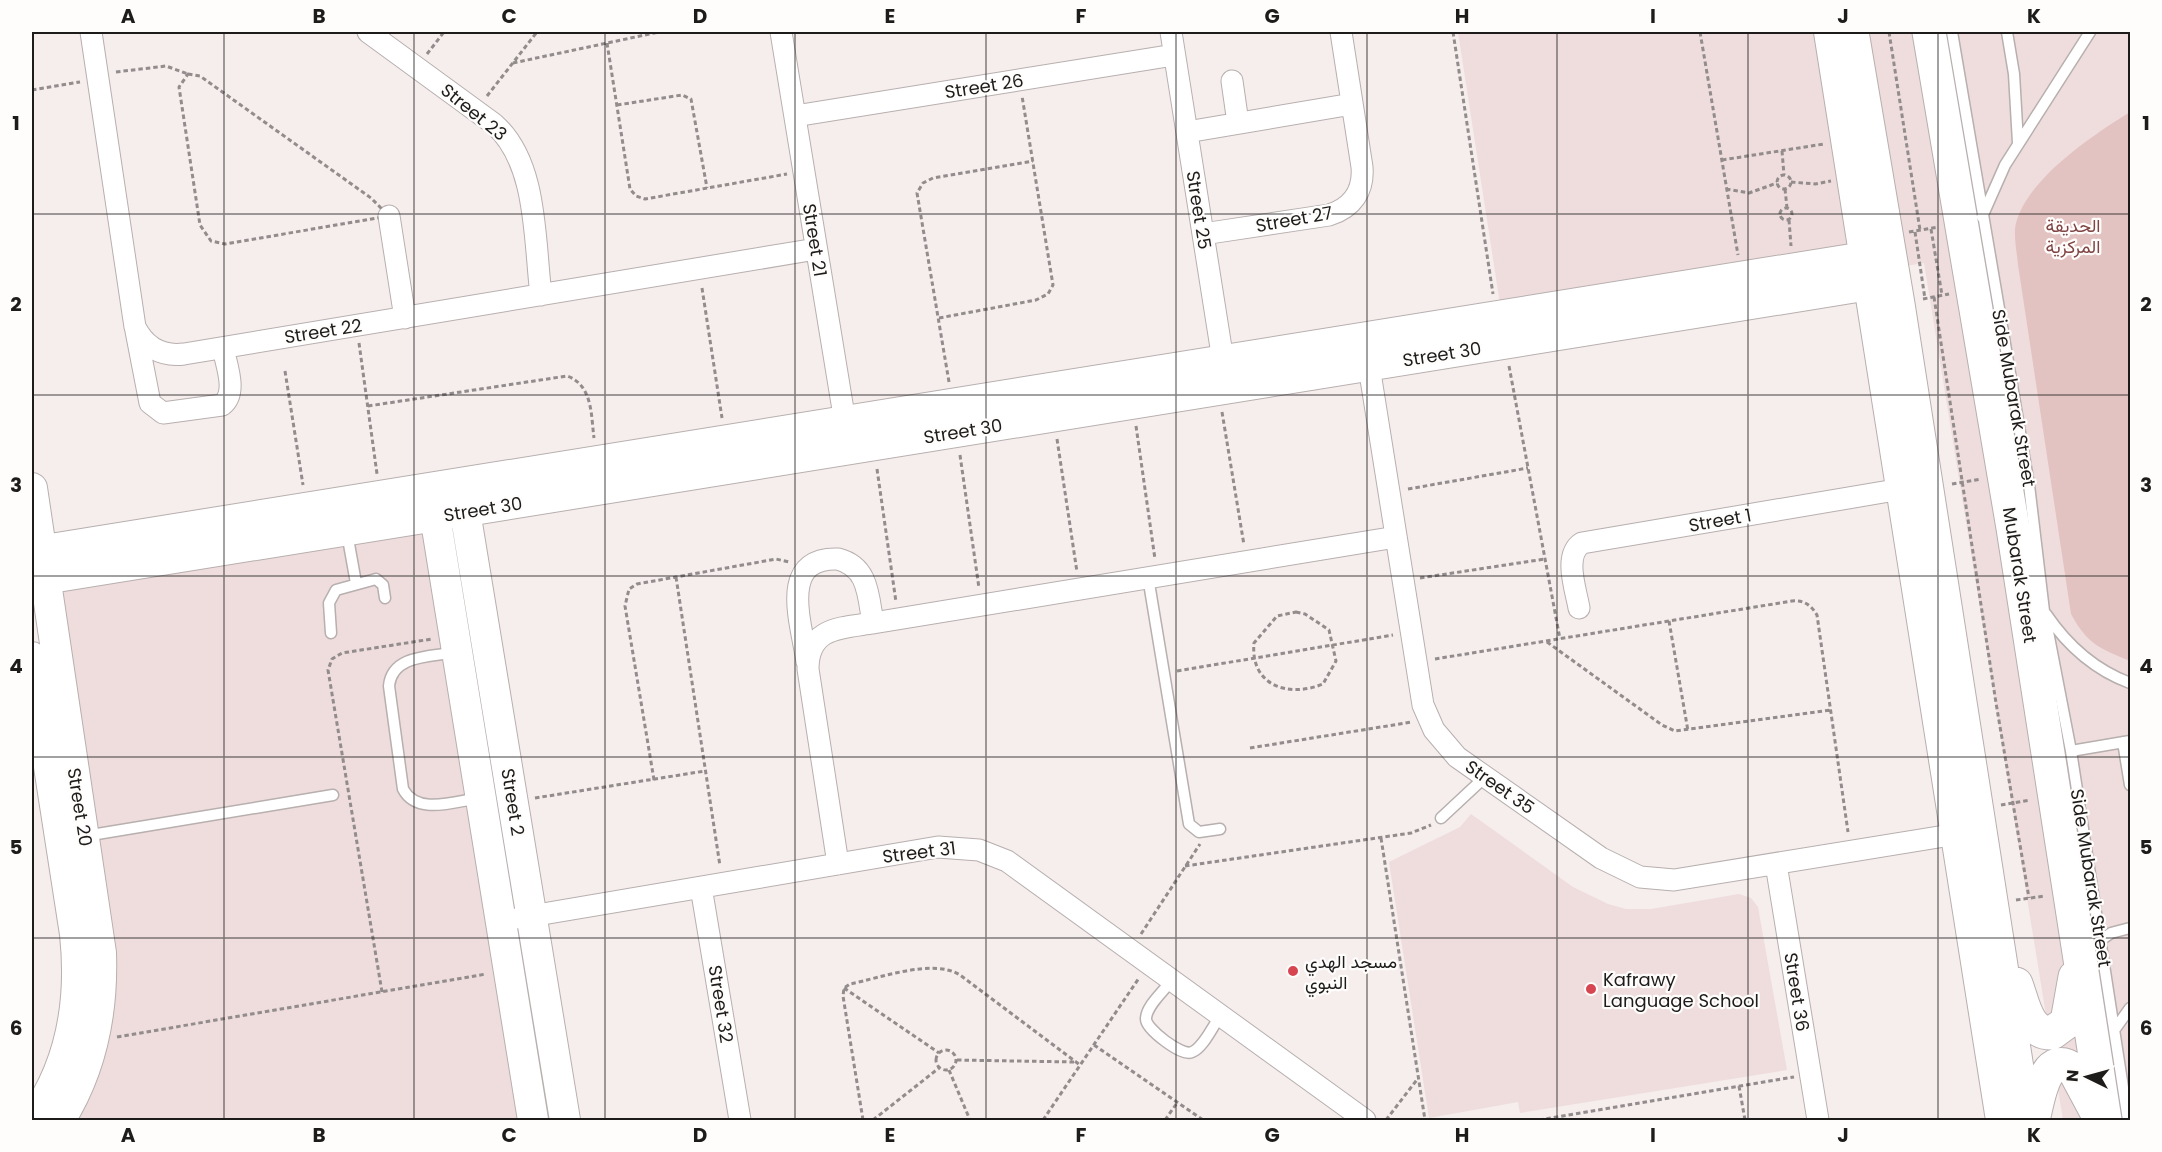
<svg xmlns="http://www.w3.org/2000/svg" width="2162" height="1152" font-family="Poppins,Vazirmatn,sans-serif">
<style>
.built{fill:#efdddd}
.green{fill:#e3c3c2}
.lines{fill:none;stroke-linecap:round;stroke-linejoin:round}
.lane-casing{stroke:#b8afaf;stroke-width:13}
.street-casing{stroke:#b8afaf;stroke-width:23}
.secondary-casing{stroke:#b8afaf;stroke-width:32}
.primary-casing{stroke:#b8afaf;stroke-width:35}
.path{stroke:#938c8c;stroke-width:3;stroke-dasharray:4.5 3;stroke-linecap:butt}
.lane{stroke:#fff;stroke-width:10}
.street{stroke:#fff;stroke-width:21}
.secondary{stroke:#fff;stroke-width:30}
.primary{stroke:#fff;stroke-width:33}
.grid{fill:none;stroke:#1e1b1b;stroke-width:1.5;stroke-opacity:0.55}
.poi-dot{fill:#d64550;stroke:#fefdfc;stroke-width:2}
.labels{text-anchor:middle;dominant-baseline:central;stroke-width:4.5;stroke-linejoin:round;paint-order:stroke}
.street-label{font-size:18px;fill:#1e1b1b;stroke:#fefdfc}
.park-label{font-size:18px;fill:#804444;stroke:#fefdfc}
.poi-label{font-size:18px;fill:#1e1b1b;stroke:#fefdfc;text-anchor:start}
.neatline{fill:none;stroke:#1e1b1b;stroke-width:2}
.grid-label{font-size:20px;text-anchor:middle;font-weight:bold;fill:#1e1b1b}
</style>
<rect width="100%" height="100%" fill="#f6eded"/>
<path class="built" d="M1458 32H2130V1120H2063L1924 263 1504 330Z
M447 500 548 1120H48L77 1055 33 567Z
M1471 814 1573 887 1608 904 1626 909H1651L1739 894 1751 898 1758 907 1787 1070 1520 1113 1518 1102 1429 1118 1389 862 1460 827Z"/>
<path class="green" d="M2130 112V661C2099 648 2088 645 2071 614L2018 265C2017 252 2013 235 2016 223 2028 178 2093 135 2130 112Z"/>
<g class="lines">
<defs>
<path id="lane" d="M1952 32 2029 485 2044 611 2071 751 2128 1120
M2007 32 2014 74 2018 143
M1982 217 2005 165 2090 32
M347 533 356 583
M1148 577 1189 824 1199 832 1220 829
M2046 614C2067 645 2095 670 2130 683
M331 633 329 603 336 590 376 579 383 585 385 598
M457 652C432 657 392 654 389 686L403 789C417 816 456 801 480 798
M2123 742 2130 785
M2071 751 2130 741
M1441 818 1485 777
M85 836 333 795
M2101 940 2111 933 2130 928
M1171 981C1164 991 1146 1006 1146 1019 1146 1029 1182 1057 1192 1052 1203 1048 1213 1026 1220 1016
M2115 1029 2130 1008"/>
<path id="street" d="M91 32 135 327C145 347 161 357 184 354L816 249
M368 32 494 124C538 163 534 239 541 295
M781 32 847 434
M1171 32 1225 373
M1232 81 1238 123
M795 116 1174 55
M1187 132 1352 104
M389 216 405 318
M1203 234 1329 215C1352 208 1364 191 1362 167L1341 32
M136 331 150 403 163 413 222 405C238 393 226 364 223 348
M1367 354 1423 705 1434 730 1457 757 1601 858 1640 877 1674 880 1957 834
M1579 608C1576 590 1563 555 1582 543L1913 487
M807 662C802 625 777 557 838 559 869 567 868 596 873 623
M838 864 808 669C808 627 841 628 873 623L1396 537
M1776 864 1818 1120
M701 887 740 1120
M519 918 938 847 979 850 1007 861 1365 1120"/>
<path id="secondary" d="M1829 32 2001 1120
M32 488 101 953C103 1012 92 1069 60 1120
M462 493 565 1120
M432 497 533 1120
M32 552 1889 253
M32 581 1894 281
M32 657 75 934C82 1000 71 1066 32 1120"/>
<path id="primary" d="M1852 32 1898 304 2025 1120
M1929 32 2013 528 2105 1120
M2016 984C2023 1002 2027 1034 2052 1033L2067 1022 2075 977
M2033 1120C2038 1102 2044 1047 2074 1070L2096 1111"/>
</defs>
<use href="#lane" class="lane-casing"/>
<use href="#street" class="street-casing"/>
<use href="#secondary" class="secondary-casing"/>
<use href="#primary" class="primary-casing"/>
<path class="path" d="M1453 32 1493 294
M1700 32 1738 255
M1889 32 1920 230
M607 43 630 189 636 196 645 199 787 174
M427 54 444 32
M513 63 659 32
M116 72 166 66 188 74
M188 74 200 76 371 198 389 216 225 244 211 241 200 225 179 87Z
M32 90 80 82
M487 96 537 32
M617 105 682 95 691 99 707 188
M1782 151 1784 175
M1722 160 1824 144
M1777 182a7 7 0 1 1 14 0a7 7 0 1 1-14 0Z
M1791 182 1815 184 1831 181
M1726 189 1749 193 1777 183
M1785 189 1787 208
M1780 214a6 6 0 1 1 12 0a6 6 0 1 1-12 0Z
M1789 220 1791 246
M1931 229 1942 295
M1909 232 1938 227
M1915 232 1925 299
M702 288 722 418
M1934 297 1996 703 2029 898
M1923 299 1949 294
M939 318 1036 300 1048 294 1053 285 1022 96
M359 343 377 474
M1509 366 1560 639
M285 371 303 485
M949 382 917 193 923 183 933 178 1033 161
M368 406 567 376C593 385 591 416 594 438
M1222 412 1244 545
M1136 426 1155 559
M1057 439 1077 572
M960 455 979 588
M877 469 896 602
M1952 484 1981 479
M1408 489 1528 468
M676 577 720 866
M1420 578 1545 559
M1296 612 1305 614 1329 630 1336 661 1323 684C1289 698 1250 686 1254 643L1277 616Z
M1669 621 1688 731
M1547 642 1662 725 1675 731 1831 710
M1435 659 1792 601C1804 600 1811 605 1817 615L1848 832
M1177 671 1393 635
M1250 748 1412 722
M654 780 625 606 629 589 637 584 776 559 789 562
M535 798 705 771
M2001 805 2030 800
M1381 838 1425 1120
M1185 866 1411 833 1431 825
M2016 900 2045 896
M1141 934 1200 844
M844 988 939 1053
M382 992 328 670 332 659 342 653 432 639
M117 1037 486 974
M1094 1045 1203 1120
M936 1060a10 10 0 1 1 20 0a10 10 0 1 1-20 0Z
M957 1060 1075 1062
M949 1070 970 1120
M1739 1086 1745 1120
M863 1120 843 996 844 988 850 984C880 978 933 958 960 975L1080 1065
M873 1120 939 1068
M1043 1120 1139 978
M1165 1120 1177 1103
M1386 1120 1419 1077
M1539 1120 1794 1077"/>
<use href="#lane" class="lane"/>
<use href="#street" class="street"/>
<use href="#secondary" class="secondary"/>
<use href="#primary" class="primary"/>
</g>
<path class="grid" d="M224 32V1120M414 32V1120M605 32V1120M795 32V1120M986 32V1120M1176 32V1120M1367 32V1120M1557 32V1120M1748 32V1120M1938 32V1120M32 214H2130M32 395H2130M32 576H2130M32 757H2130M32 938H2130"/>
<g class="poi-dot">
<circle cx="1293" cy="971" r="6"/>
<circle cx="1591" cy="989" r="6"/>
</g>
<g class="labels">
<g class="street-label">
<text transform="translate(984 86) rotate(-9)">Street 26</text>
<text transform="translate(474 112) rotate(39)">Street 23</text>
<text transform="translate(1199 210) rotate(81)">Street 25</text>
<text transform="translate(1294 219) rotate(-10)">Street 27</text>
<text transform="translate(815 240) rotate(81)">Street 21</text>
<text transform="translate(323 331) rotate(-9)">Street 22</text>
<text transform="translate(1442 354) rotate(-9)">Street 30</text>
<text transform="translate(2014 398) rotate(80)">Side Mubarak Street</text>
<text transform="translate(963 431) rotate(-9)">Street 30</text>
<text transform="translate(483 509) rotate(-9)">Street 30</text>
<text transform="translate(1720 520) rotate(-10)">Street 1</text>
<text transform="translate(2020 575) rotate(81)">Mubarak Street</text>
<text transform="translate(1500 787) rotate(35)">Street 35</text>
<text transform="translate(513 802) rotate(81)">Street 2</text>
<text transform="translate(80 807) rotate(81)">Street 20</text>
<text transform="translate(919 852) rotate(-7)">Street 31</text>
<text transform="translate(2091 878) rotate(81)">Side Mubarak Street</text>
<text transform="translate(1797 992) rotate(81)">Street 36</text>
<text transform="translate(721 1004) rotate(81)">Street 32</text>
</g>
<g class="park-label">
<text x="2073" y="225">الحديقة<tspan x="2073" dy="21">المركزية</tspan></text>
</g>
<g class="poi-label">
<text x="1305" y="961">مسجد الهدي<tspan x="1305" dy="21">النبوي</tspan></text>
<text x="1603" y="979">Kafrawy<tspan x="1603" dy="21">Language School</tspan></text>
</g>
</g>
<rect width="2162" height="1152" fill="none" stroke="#fefdfc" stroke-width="66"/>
<g transform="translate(2087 1077) rotate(275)" stroke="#fefdfc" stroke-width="4.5" paint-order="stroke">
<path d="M0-4.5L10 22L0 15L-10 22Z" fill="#1e1b1b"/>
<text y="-9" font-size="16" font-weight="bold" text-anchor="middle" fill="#1e1b1b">N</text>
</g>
<rect x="33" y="33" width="2096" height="1086" class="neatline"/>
<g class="grid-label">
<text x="128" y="23">A</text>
<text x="319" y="23">B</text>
<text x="509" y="23">C</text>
<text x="700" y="23">D</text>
<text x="890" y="23">E</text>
<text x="1081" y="23">F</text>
<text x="1272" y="23">G</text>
<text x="1462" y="23">H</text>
<text x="1653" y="23">I</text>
<text x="1843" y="23">J</text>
<text x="2034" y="23">K</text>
<text x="16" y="130">1</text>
<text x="2146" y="130">1</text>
<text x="16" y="311">2</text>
<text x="2146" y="311">2</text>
<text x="16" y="492">3</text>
<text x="2146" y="492">3</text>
<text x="16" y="673">4</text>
<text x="2146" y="673">4</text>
<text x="16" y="854">5</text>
<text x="2146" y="854">5</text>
<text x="16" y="1035">6</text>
<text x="2146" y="1035">6</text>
<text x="128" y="1142">A</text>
<text x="319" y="1142">B</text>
<text x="509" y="1142">C</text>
<text x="700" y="1142">D</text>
<text x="890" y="1142">E</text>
<text x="1081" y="1142">F</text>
<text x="1272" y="1142">G</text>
<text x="1462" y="1142">H</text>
<text x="1653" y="1142">I</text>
<text x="1843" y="1142">J</text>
<text x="2034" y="1142">K</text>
</g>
</svg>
